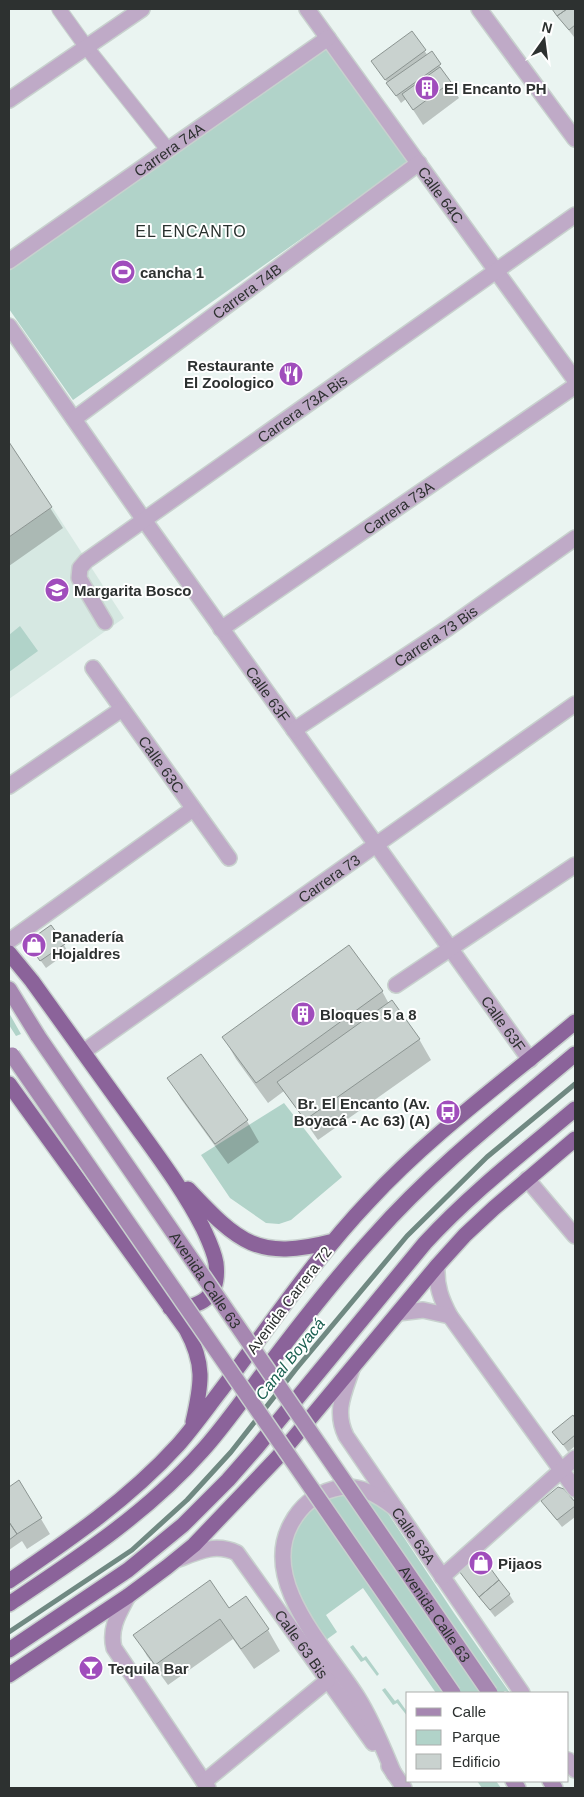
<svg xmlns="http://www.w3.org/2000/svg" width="584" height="1797" font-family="Arial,sans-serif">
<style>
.built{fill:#d6e8e2}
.green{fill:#b1d3c9}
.shadow{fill:#0003}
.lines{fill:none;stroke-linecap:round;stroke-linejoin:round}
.stream{stroke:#708982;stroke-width:5}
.building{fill:#c9d2cf;stroke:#8c9592}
.pedestrian-casing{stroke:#c8d1ce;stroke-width:16}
.minor-casing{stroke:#c8d1ce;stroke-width:18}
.secondary-casing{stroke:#c8d1ce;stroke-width:18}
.trunk-casing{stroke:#c8d1ce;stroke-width:18}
.pedestrian{stroke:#bfaac7;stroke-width:14}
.minor{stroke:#bfaac7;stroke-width:15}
.secondary{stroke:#a687b1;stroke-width:15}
.trunk{stroke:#8b639a;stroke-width:15}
.secondary-bridge-casing{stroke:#c8d1ce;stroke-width:18;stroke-linecap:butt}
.secondary-bridge{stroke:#a687b1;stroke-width:15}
.labels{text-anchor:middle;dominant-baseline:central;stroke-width:4;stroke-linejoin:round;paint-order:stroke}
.poi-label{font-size:15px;font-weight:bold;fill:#2d3130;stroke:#fff;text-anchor:start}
.street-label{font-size:15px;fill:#2d3130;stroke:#fff}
.neighbourhood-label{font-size:16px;letter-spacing:1px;fill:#28302d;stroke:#fff}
.water-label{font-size:16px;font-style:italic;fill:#1b6051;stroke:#fff}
</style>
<rect width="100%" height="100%" fill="#eaf4f1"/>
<path class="built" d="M52 507 124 618 9 699V537Z"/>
<path class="green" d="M327 46 410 162 73 400 9 309V271Z
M20 626 38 651 9 672V635Z
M9 1013 21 1034 16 1036 9 1025Z
M284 1103 342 1177 291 1220 279 1224 266 1223 230 1198 201 1155Z
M350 1494 372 1501 385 1509 454 1613 510 1693 505 1691 502 1693H436L363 1588 326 1615 337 1632 326 1640C311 1617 286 1582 289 1553 290 1542 296 1531 302 1522 315 1503 328 1498 350 1494Z
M353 1645 363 1658 366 1656 379 1674 377 1676 365 1660 361 1662 350 1647Z
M385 1688 395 1701 398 1699 408 1713V1717L397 1703 393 1705 382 1690Z
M477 1781H496L501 1788H482Z"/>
<path class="shadow" d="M552 9H575V36L574 37Z
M412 33 428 56 432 53 459 98 423 125 406 99 401 103 373 61Z
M9 444 63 528 9 566Z
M64 945 68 952 46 968 33 950Z
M382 991 389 1004 419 1039 431 1060 318 1140 284 1091 268 1103 236 1059 224 1038Z
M200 1056 247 1121 259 1142 228 1164 181 1099 169 1078Z
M573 1417 575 1420V1446L568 1452 554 1432Z
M19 1482 50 1534 27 1549 22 1541 9 1550V1488Z
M563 1490 575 1504V1517L562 1527 547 1508Z
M465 1579 509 1594 514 1602 495 1617Z
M245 1598 268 1630 280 1651 254 1669 233 1639 168 1685 147 1656 135 1635 229 1610Z"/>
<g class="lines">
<path class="stream" d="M9 1632 132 1550 187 1500 231 1452 296 1369 407 1236 487 1157 575 1084"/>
</g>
<path class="building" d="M552 9H567L557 16Z
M567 9H575V25L569 30 557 16Z
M412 31 426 50 385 80 371 61Z
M432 51 441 64 396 96 386 83Z
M440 67 451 82 413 110 402 94Z
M9 442 52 507 9 537Z
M51 925 65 944 40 961 27 942Z
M349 945 383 991 256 1083 222 1037Z
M392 1000 420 1039 305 1120 277 1082Z
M201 1054 248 1120 215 1144 167 1078Z
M573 1415 575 1418V1435L563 1445 552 1432Z
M19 1480 42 1518 17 1534 9 1522V1487Z
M558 1487 564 1489 575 1502V1506L557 1520 541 1501Z
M9 1522 17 1534 9 1540Z
M480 1554 499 1580 479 1597 459 1571 461 1567Z
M210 1580 229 1608 246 1596 269 1629 241 1649 220 1619 155 1665 133 1635Z
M499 1580 510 1594 490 1610 479 1597Z"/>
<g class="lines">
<defs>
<path id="pedestrian" d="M59 9 87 48 168 150"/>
<g id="minor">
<path id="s1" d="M307 9 575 380"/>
<path d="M479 9 575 139"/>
<path d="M9 100 142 9"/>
<path id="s2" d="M9 261 328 38"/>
<path id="s3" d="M9 326 144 520 530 1060"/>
<path id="s4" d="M74 419 419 163"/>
<path id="s5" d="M105 622 79 578 80 568 86 561 575 215"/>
<path id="s6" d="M221 629 575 386"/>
<path id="s7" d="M93 668 229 858"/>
<path id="s8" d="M294 730 448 628 575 538"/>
<path d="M9 786 122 709"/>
<path d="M9 941 193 809"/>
<path d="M396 985 575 865"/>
<path id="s9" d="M83 1052 575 704"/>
<path d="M527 1179 575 1236"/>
<path d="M437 1266C436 1286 441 1299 450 1316L575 1489"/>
<path d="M398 1313 423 1310 450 1316"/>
<path id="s10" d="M352 1369C344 1393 334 1411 346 1436L522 1693"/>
<path id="s11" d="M179 1559C199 1551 216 1543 237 1553L373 1743"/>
<path d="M442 1577 575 1458"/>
<path d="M128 1596C119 1613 109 1628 114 1648L208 1788"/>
<path d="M568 1760 575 1770"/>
<path d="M389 1766 404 1788"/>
<path d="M394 1774C383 1748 373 1722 358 1698 329 1651 259 1583 291 1524 300 1507 315 1494 334 1489 357 1482 378 1495 396 1509"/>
<path d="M204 1782 328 1680"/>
</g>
<path id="secondary" d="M9 989 38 1036
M513 1781 518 1788
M550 1781 555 1788"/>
<path id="trunk" d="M9 953 32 981C65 1027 99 1074 132 1120 157 1155 183 1189 203 1228 208 1239 214 1251 216 1263 220 1298 201 1308 170 1308
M9 1084 186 1329C205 1364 202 1383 193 1422
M188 1189C239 1243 257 1261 334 1241
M9 1581C69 1540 129 1499 178 1445 192 1429 205 1411 218 1394 268 1329 312 1261 369 1201 431 1134 506 1080 575 1022
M9 1604C78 1558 147 1513 202 1451 221 1430 237 1407 254 1385 292 1334 331 1283 374 1236 434 1168 506 1112 575 1054
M9 1650 128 1570 183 1525 228 1480 257 1447 425 1243C471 1193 524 1152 575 1109
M9 1675 128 1596 167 1567 194 1545 277 1458 437 1266 465 1235 494 1208 575 1139"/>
</defs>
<use href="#pedestrian" class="pedestrian-casing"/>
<use href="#minor" class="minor-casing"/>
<use href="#secondary" class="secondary-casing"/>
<use href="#trunk" class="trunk-casing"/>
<use href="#pedestrian" class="pedestrian"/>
<use href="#minor" class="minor"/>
<use href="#secondary" class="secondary"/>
<use href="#trunk" class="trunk"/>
<defs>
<g id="secondary-bridge">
<path id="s12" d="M38 1036 490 1693"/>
<path d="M12 1055 453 1693"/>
</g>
</defs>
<use href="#secondary-bridge" class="secondary-bridge-casing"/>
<use href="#secondary-bridge" class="secondary-bridge"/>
</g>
<defs>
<symbol id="building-disc" viewBox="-11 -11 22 22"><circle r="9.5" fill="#a04dbc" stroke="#fff"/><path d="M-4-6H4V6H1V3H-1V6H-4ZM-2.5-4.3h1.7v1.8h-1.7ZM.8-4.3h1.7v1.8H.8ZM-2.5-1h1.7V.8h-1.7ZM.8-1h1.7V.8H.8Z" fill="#fff"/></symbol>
<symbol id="stadium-disc" viewBox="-11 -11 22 22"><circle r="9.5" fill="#a04dbc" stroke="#fff"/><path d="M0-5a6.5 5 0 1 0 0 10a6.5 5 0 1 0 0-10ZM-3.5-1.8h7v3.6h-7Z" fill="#fff"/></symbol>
<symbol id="restaurant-disc" viewBox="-11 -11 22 22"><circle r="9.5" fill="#a04dbc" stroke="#fff"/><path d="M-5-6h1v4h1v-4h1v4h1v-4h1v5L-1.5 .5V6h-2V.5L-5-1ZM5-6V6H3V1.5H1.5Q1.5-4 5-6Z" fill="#fff"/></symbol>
<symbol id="school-disc" viewBox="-11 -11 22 22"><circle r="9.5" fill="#a04dbc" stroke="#fff"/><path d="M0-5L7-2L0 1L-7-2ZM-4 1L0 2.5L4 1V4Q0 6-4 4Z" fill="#fff"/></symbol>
<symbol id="shop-disc" viewBox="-11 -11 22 22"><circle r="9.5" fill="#a04dbc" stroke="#fff"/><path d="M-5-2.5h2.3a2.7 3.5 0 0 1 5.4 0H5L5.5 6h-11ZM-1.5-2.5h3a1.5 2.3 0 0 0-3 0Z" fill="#fff"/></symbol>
<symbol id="bus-disc" viewBox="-11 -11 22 22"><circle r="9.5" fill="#a04dbc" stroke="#fff"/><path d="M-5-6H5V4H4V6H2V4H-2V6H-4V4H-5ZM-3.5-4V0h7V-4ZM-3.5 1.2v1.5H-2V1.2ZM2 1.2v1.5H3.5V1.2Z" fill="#fff"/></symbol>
<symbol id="bar-disc" viewBox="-11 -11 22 22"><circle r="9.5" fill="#a04dbc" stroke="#fff"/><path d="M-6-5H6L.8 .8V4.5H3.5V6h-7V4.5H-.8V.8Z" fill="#fff"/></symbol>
</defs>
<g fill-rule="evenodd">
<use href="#building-disc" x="413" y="74" width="28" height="28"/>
<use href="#stadium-disc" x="109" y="258" width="28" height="28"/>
<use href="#restaurant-disc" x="277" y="360" width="28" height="28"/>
<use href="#school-disc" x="43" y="576" width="28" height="28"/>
<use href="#shop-disc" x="20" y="931" width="28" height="28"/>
<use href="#building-disc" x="289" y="1000" width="28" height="28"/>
<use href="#bus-disc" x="434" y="1098" width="28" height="28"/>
<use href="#shop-disc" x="467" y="1549" width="28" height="28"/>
<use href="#bar-disc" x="77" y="1654" width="28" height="28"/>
</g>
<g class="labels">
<g class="poi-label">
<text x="444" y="88">El Encanto PH</text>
<text x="140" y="272">cancha 1</text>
<text x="274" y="365" text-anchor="end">Restaurante<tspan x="274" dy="17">El Zoologico</tspan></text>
<text x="74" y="590">Margarita Bosco</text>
<text x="52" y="936">Panadería<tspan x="52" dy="17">Hojaldres</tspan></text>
<text x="320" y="1014">Bloques 5 a 8</text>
<text x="430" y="1103" text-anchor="end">Br. El Encanto (Av.<tspan x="430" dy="17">Boyacá - Ac 63) (A)</tspan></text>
<text x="498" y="1563">Pijaos</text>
<text x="108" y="1668">Tequila Bar</text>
</g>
<g class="street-label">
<text stroke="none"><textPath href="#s2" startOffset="195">Carrera 74A</textPath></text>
<text stroke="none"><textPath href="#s1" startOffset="229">Calle 64C</textPath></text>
<text stroke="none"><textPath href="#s4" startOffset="215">Carrera 74B</textPath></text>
<text stroke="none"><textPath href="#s5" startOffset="335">Carrera 73A Bis</textPath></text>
<text stroke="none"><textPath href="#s6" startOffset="215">Carrera 73A</textPath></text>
<text stroke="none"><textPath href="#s8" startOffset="170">Carrera 73 Bis</textPath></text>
<text stroke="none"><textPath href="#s3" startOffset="450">Calle 63F</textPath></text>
<text stroke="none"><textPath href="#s7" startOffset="118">Calle 63C</textPath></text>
<text stroke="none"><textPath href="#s9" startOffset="301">Carrera 73</textPath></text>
<text stroke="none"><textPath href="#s3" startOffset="855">Calle 63F</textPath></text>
<text stroke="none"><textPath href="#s12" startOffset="296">Avenida Calle 63</textPath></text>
<text transform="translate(289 1300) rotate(-53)">Avenida Carrera 72</text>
<text stroke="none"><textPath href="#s10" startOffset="190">Calle 63A</textPath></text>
<text stroke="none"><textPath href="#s12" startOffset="701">Avenida Calle 63</textPath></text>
<text stroke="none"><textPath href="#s11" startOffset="172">Calle 63 Bis</textPath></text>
</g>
<g class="neighbourhood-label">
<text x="191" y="231">EL ENCANTO</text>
</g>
<g class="water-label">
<text transform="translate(290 1359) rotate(-51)">Canal Boyacá</text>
</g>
</g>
<rect width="584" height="1797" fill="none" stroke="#2d3130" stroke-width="20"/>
<rect x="406" y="1692" width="162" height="90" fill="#ffffff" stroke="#abadac"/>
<rect x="416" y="1708" width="25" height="8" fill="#a687b1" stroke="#abadac"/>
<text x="452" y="1717" font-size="15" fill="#2d3130">Calle</text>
<rect x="416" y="1730" width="25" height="15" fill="#b1d3c9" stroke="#abadac"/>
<text x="452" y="1742" font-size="15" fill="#2d3130">Parque</text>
<rect x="416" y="1754" width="25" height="15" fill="#c9d2cf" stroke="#abadac"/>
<text x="452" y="1767" font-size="15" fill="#2d3130">Edificio</text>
<g transform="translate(544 40) rotate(14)" stroke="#ffffff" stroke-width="4" paint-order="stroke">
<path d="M0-4L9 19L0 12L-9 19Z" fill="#2d3130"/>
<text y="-8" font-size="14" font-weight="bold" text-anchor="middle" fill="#2d3130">N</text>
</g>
</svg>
